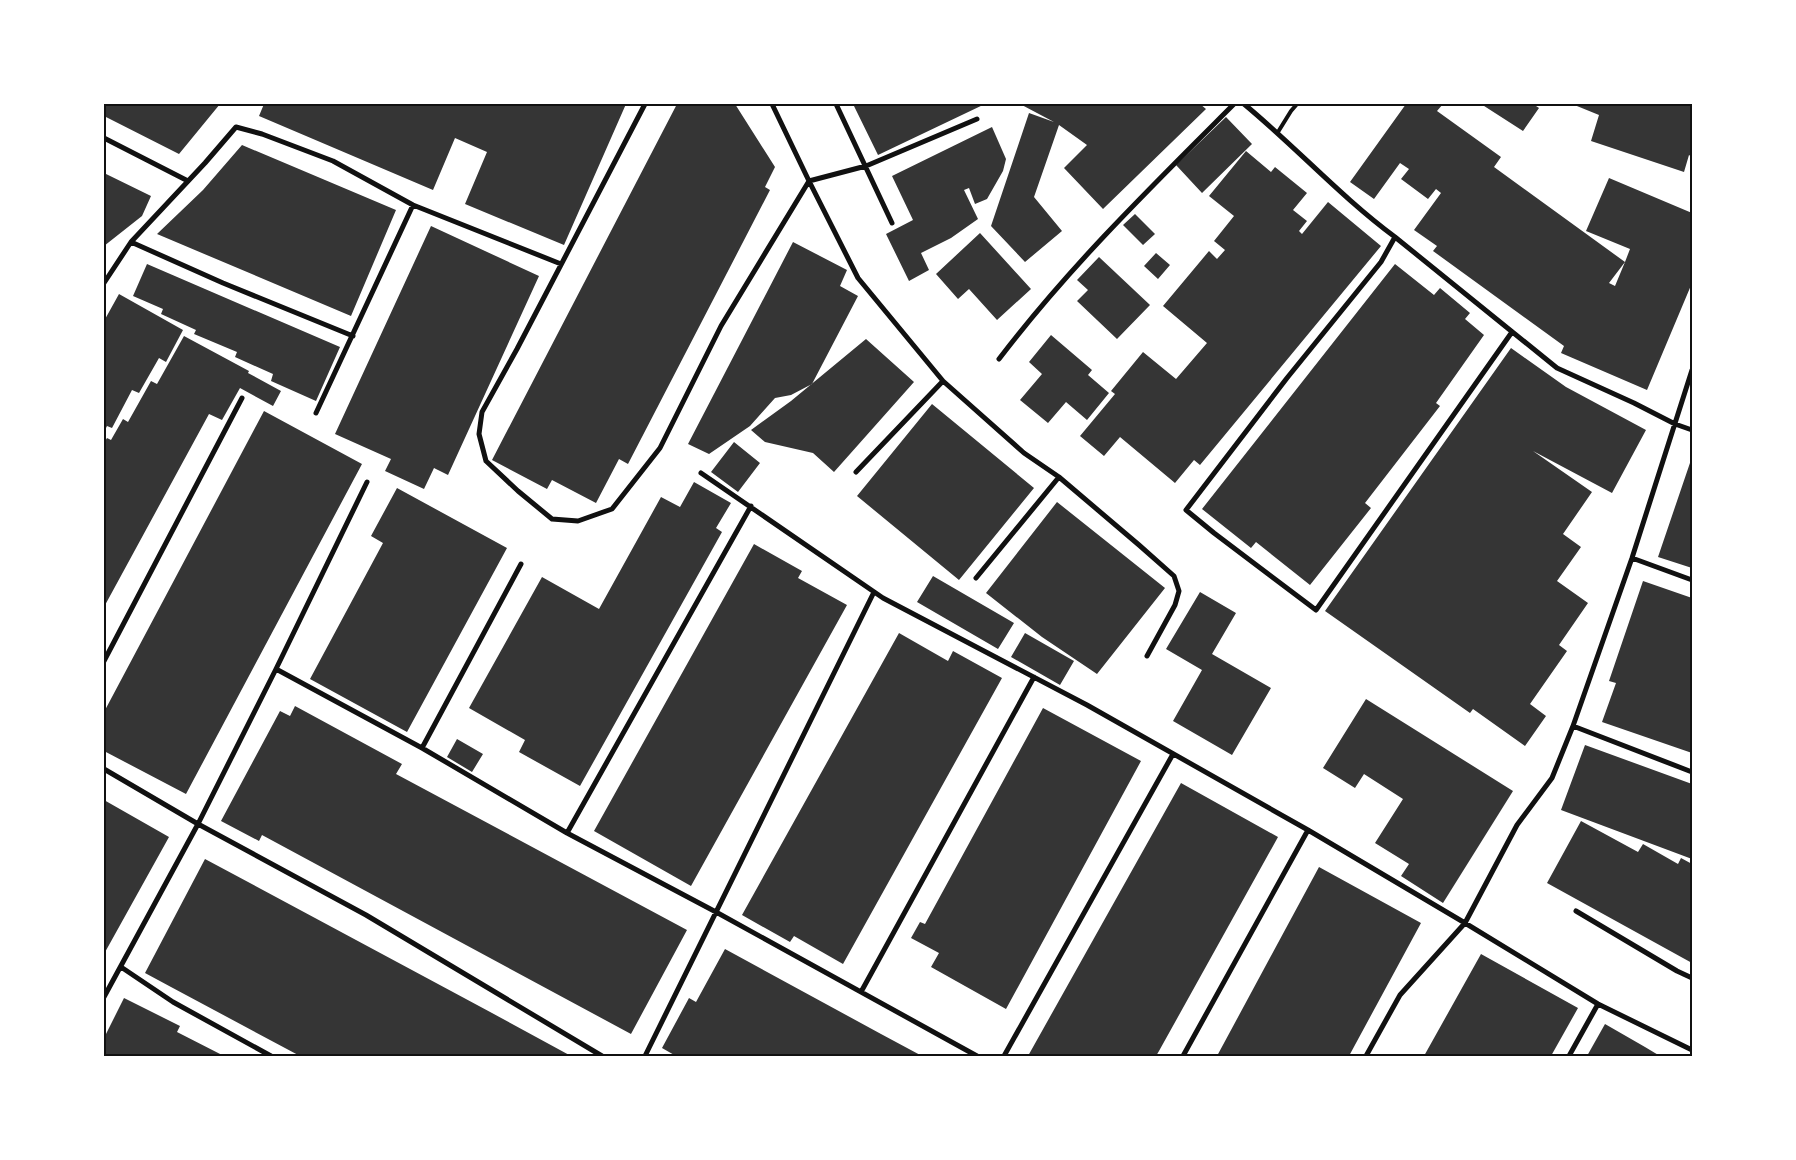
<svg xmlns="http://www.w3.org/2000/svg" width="1796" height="1160" font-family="Barlow,sans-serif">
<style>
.building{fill:#353535;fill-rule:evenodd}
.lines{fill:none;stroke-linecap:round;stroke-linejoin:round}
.service{stroke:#111;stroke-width:4}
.minor{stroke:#111;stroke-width:5}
.neatline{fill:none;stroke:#111;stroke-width:2}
</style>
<rect width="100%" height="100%" fill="#fff"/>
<path class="building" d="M104 104H220L179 154 104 116Z
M264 104H626L564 245 465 204 487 152 455 138 433 190 259 116Z
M677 104H735L775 167 765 187 770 190 628 464 619 459 596 503 552 480 547 489 492 460Z
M853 104H985L878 155Z
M1020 104H1200L1206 109 1103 209 1064 168 1087 145 1059 125 1034 197 1062 231 1025 262 991 226 1029 113 1054 122Z
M1406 104H1443L1437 111 1501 157 1494 167 1625 262 1630 249 1586 231 1609 178 1692 213V283L1647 390 1561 353 1564 346 1433 251 1437 246 1414 230 1441 193 1436 189 1428 199 1401 179 1409 169 1400 163 1374 199 1350 182ZM1625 262 1615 286 1609 283Z
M1481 104H1533L1539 108 1523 131Z
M1572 104H1692V157L1689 155 1684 172 1591 141 1599 115Z
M1226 117 1252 144 1202 193 1176 165Z
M992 127 1006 159 1003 171 987 199 975 204 969 188 964 190 978 219 951 238 921 253 929 270 909 281 886 234 913 220 892 176Z
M242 145 396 210 351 316 157 234 203 190Z
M1246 151 1271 172 1275 167 1307 193 1293 210 1307 221 1299 231 1302 234 1328 202 1381 246 1200 465 1194 460 1175 483 1120 437 1104 456 1080 436 1115 394 1111 391 1143 352 1176 379 1207 343 1163 306 1209 251 1217 259 1225 250 1214 241 1234 216 1209 196Z
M104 173 151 196 142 216 104 246Z
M1135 214 1155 234 1143 245 1123 225Z
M431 226 539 276 448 475 434 468 424 489 385 471 391 459 335 434Z
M980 233 1031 289 997 320 969 289 958 299 936 274Z
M793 242 847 270 840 286 858 296 812 384 791 395 775 398 750 426 709 454 688 444Z
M1156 253 1170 265 1158 279 1144 266Z
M1099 257 1150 305 1117 339 1077 301 1088 290 1077 280Z
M147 264 340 347 316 401 271 381 273 374 235 357 237 352 194 334 196 330 161 314 163 309 133 296Z
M1395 264 1434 295 1440 288 1470 313 1465 319 1484 335 1436 403 1440 406 1365 503 1371 508 1310 585 1256 542 1251 548 1202 509Z
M119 294 183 330 166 362 159 358 139 393 132 390 112 428 107 426 104 432V321Z
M1051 335 1092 370 1088 375 1109 393 1087 420 1066 402 1048 423 1020 400 1042 374 1029 362Z
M184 336 249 371 248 373 281 391 273 406 240 388 222 420 209 414 104 607V443L107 438 111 440 123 419 128 422 151 381 157 384Z
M866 339 914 382 834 472 813 453 765 442 751 430 791 401Z
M1511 348 1566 387 1646 430 1612 493 1533 451 1592 492 1563 534 1581 547 1557 581 1588 603 1559 645 1567 651 1530 704 1546 716 1525 746 1473 709 1470 713 1325 611Z
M932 404 1034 488 959 580 857 496Z
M264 411 362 464 186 794 104 751V712Z
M734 442 760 463 738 492 711 472Z
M1692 457V568L1658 557Z
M694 482 731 503 716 528 722 532 580 786 519 752 525 740 469 708 542 577 599 609 661 497 680 507Z
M397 488 507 548 407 732 310 679 383 543 371 536Z
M1057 502 1165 588 1097 674 1042 637 986 593Z
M754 544 802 571 798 578 847 605 691 886 594 831Z
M933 576 1014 623 998 649 917 602Z
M1643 581 1692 598V753L1602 722 1616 683 1609 681Z
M1200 592 1236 613 1212 654 1271 688 1232 755 1173 721 1202 670 1166 649Z
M899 633 948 661 953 651 1002 678 843 964 794 936 790 942 742 915Z
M1025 633 1074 661 1060 685 1011 657Z
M1366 699 1513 791 1443 903 1401 876 1409 864 1375 843 1403 799 1364 774 1355 788 1323 768Z
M295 706 402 764 396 774 687 930 631 1034 262 835 259 841 221 821 280 711 290 716Z
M1043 708 1141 761 1006 1009 931 967 939 953 911 938 920 922 925 924Z
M457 739 483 754 472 772 447 757Z
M1585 745 1692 784V859L1561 810Z
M1181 783 1278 837 1159 1051 1156 1056H1028Z
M104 800 169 837 104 954Z
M1581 821 1638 852 1643 844 1678 864 1681 858 1692 864V963L1547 883Z
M205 859 492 1013 571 1056H300L171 987 145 973Z
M1319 867 1421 923 1349 1056H1217Z
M725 949 881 1034 922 1056H676L662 1048 689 998 696 1002Z
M1481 954 1578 1008 1551 1056H1424Z
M124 998 180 1026 177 1032 224 1056H104V1038Z
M1605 1024 1645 1047 1660 1056H1587Z"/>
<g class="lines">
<path class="service" d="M1278 132 1291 111 1297 104"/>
<path class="minor" d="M645 104 517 349 482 412 479 434 486 461 518 491 552 519 578 521 612 509 660 448 721 326 809 181 866 166 977 119
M772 104 809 181 858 278 943 381 1024 453 1059 477 1139 545 1174 576 1179 591 1175 605 1147 656
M836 104 892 223
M1244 104C1296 147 1341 197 1395 237L1557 368 1634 403 1675 424 1692 430
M104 138 188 181
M1395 237 1381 262 1287 378 1186 510 1214 533 1316 610 1512 332
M131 242 223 283 353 336
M104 283 131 242 205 163 236 127 262 134 333 161 413 205 561 264
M999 359C1069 267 1152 186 1234 104
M316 413 413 205
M856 472 943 381
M701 473 883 598 1087 705 1308 830 1465 923 1598 1004 1692 1050
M1632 558 1692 580
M976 578 1059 477
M104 661 242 398
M276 669 422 748 567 833 716 912 977 1056
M1573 726 1692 772
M422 748 521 564
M104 769 198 824 366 915 602 1056
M567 833 751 506
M1576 911 1677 971 1692 978
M121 967 173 1002 271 1056
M861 992 1034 677
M104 997 198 824 276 669 367 482
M645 1056 874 592
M1004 1056 1173 754
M1183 1056 1308 830
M1366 1056 1400 995 1465 923 1517 825 1552 778 1573 726 1632 558 1692 370
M1569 1056 1598 1004"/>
</g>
<rect width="1796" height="1160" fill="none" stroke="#ffffff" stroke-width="210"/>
<rect x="105" y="105" width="1586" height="950" class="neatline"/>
</svg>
